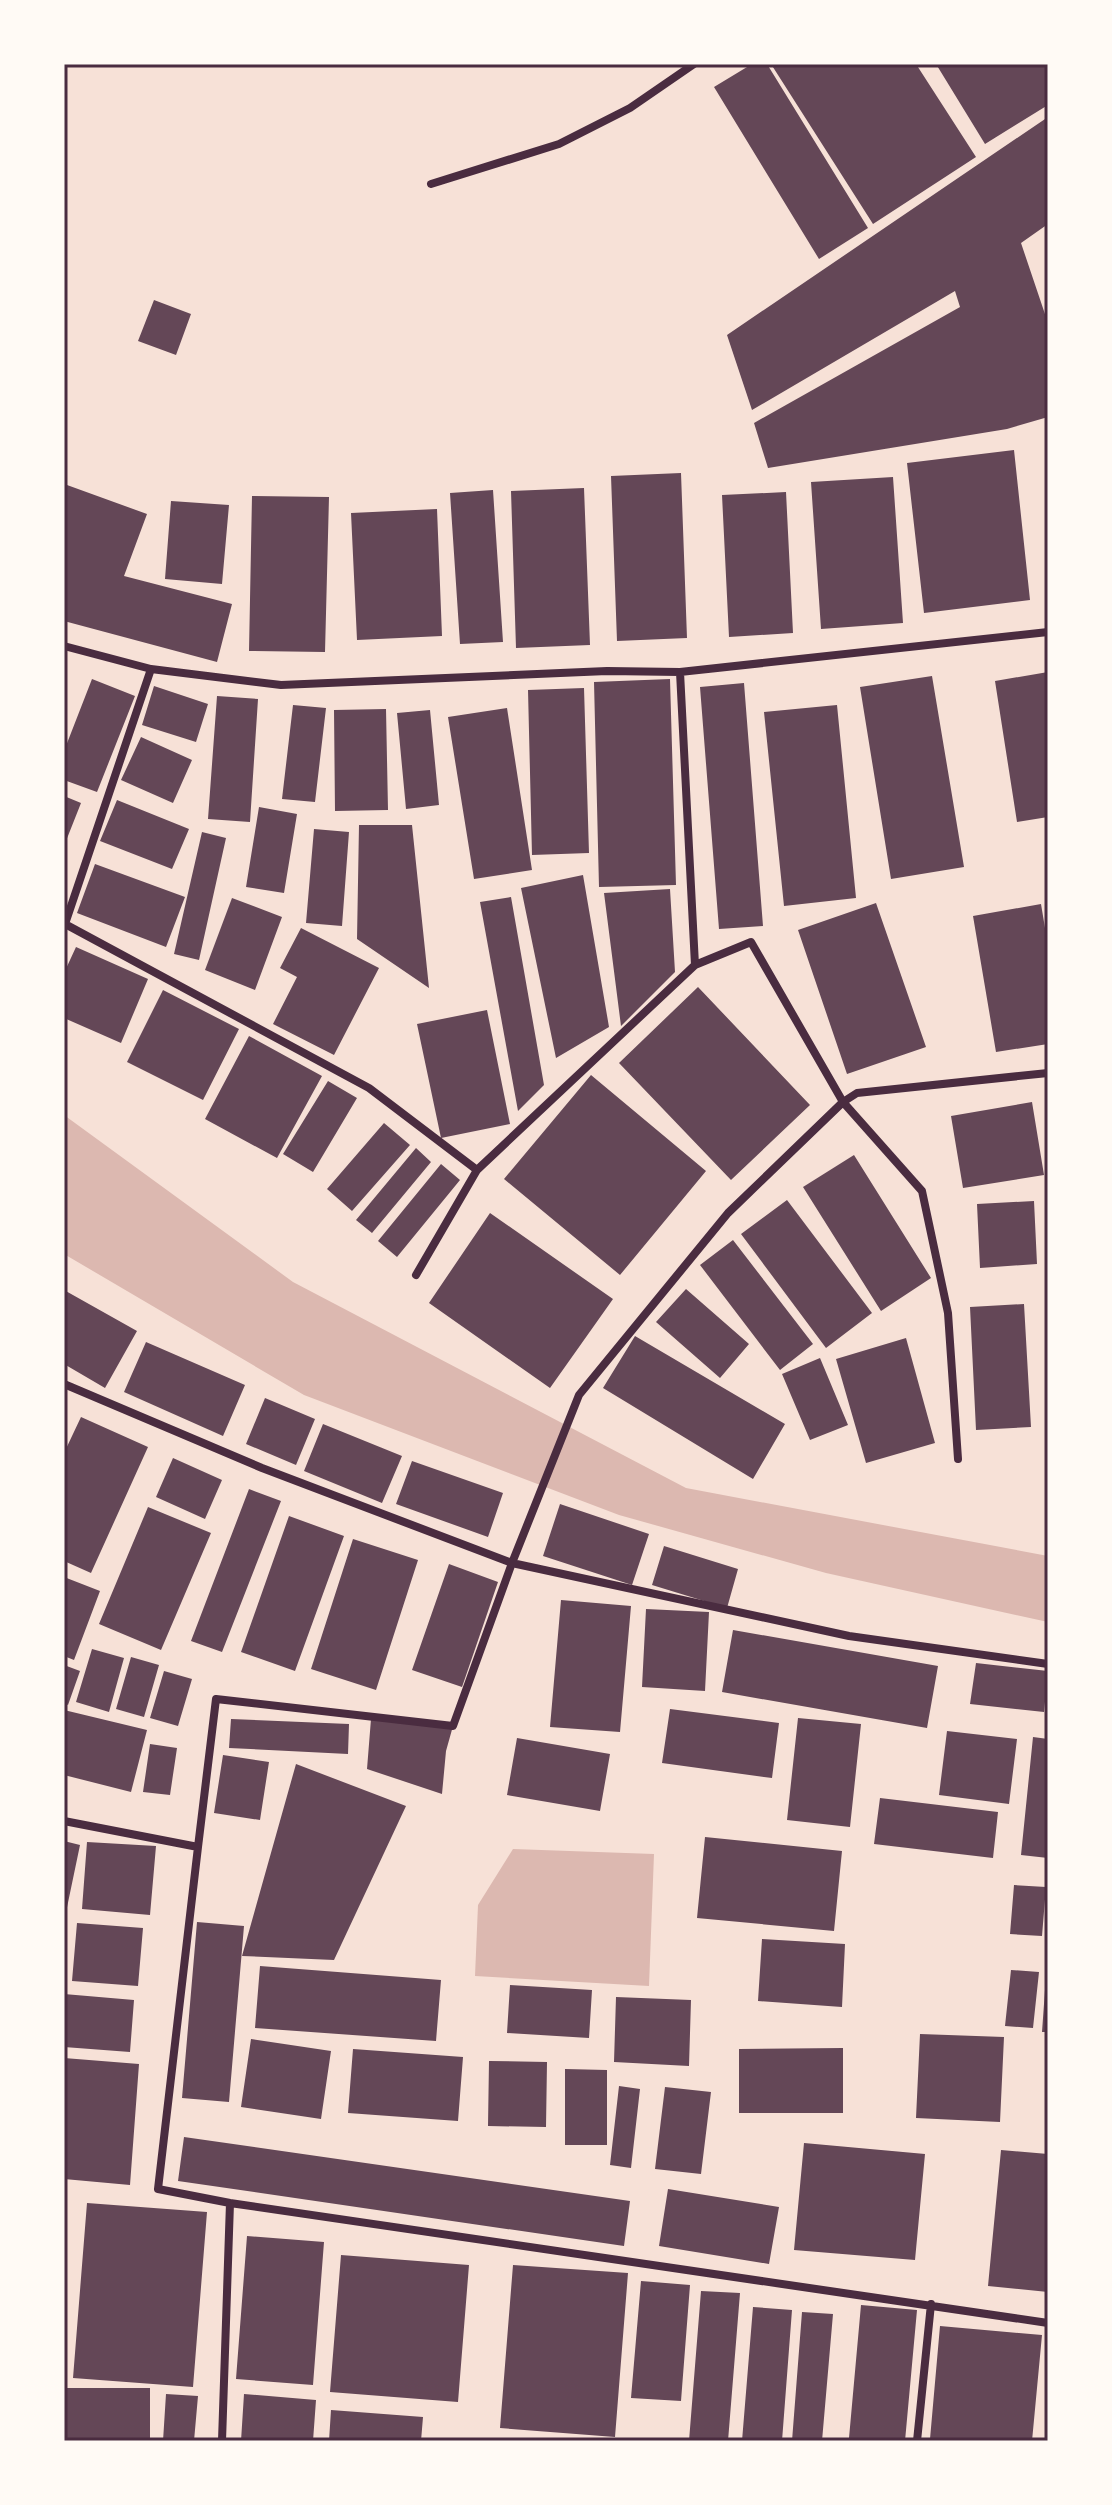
<svg xmlns="http://www.w3.org/2000/svg" width="1112" height="2505" font-family="'Sofia Sans Condensed',sans-serif">
<style>
.water{fill:#dcb8b0}
.building{fill:#644757}
.lines{fill:none;stroke-linecap:round;stroke-linejoin:round}
.minor{stroke:#4a2c40;stroke-width:8}
.neatline{fill:none;stroke:#4a2c40;stroke-width:3}
</style>
<rect width="100%" height="100%" fill="#f7e1d7"/>
<path class="water" d="M64 1115 293 1282 686 1488 1048 1556V1622L826 1573 619 1515 304 1395 64 1254Z
M513 1849 654 1854 649 1986 475 1976 478 1905Z"/>
<path class="building" d="M752 64H767L868 228 819 259 714 87Z
M771 64H916L976 157 873 224Z
M936 64H1048V105L985 144Z
M1048 117V224L1021 243 1048 323V417L1007 429 768 468 754 423 960 307 955 291 752 410 727 335Z
M154 300 191 314 176 355 138 341Z
M1014 450 1030 600 924 613 907 463Z
M681 473 687 638 617 641 611 476Z
M893 477 903 623 821 629 811 482Z
M67 485 147 514 124 576 232 604 217 662 64 621V494Z
M584 488 590 645 516 648 511 491Z
M493 490 503 642 460 644 450 493Z
M786 492 793 633 729 637 722 495Z
M252 496 329 497 325 652 249 651Z
M171 501 229 505 222 584 165 579Z
M437 509 442 636 357 640 351 513Z
M1048 672V817L1017 822 995 681Z
M932 676 964 867 891 879 860 687Z
M92 679 135 696 97 792 64 780V751Z
M670 679 676 885 599 887 594 682Z
M744 683 763 926 719 929 700 687Z
M154 686 208 704 196 742 142 725Z
M584 688 589 853 532 855 528 690Z
M217 696 258 699 250 822 208 819Z
M293 705 326 708 315 802 282 799Z
M837 705 856 898 784 906 764 712Z
M507 708 532 870 474 879 448 717Z
M386 709 388 810 335 811 334 710Z
M430 710 439 805 406 809 397 713Z
M141 737 192 760 173 803 121 780Z
M64 796 81 803 64 846Z
M117 800 189 829 172 869 100 841Z
M259 807 297 814 284 893 246 887Z
M359 825H412L429 988 357 939Z
M314 829 349 832 342 926 306 923Z
M202 832 226 838 199 960 174 954Z
M95 864 185 897 166 947 77 913Z
M583 875 609 1027 556 1058 521 888Z
M670 889 675 972 621 1026 604 893Z
M511 897 544 1085 518 1111 480 902Z
M232 898 282 917 255 990 205 970Z
M876 903 926 1047 847 1074 798 930Z
M1041 904 1048 946V1044L996 1052 973 916Z
M301 928 379 968 334 1055 273 1024 297 977 280 968Z
M76 947 148 979 121 1043 64 1018V973Z
M698 987 810 1105 731 1180 619 1063Z
M163 990 239 1029 203 1100 127 1062Z
M487 1010 510 1124 441 1138 417 1024Z
M249 1036 322 1076 277 1158 205 1119Z
M591 1075 706 1171 620 1275 504 1179Z
M328 1081 357 1098 313 1172 283 1154Z
M1032 1102 1044 1175 963 1188 951 1116Z
M384 1123 410 1145 352 1211 327 1189Z
M416 1148 431 1162 372 1233 356 1220Z
M854 1155 931 1278 881 1311 803 1187Z
M441 1164 460 1180 397 1257 378 1241Z
M787 1200 872 1313 826 1348 741 1234Z
M1034 1201 1037 1264 980 1268 977 1204Z
M490 1213 613 1299 550 1388 429 1303Z
M733 1240 813 1344 780 1370 700 1265Z
M686 1289 749 1344 720 1378 656 1322Z
M64 1290 137 1331 105 1388 64 1364Z
M1024 1304 1031 1427 976 1430 970 1307Z
M635 1336 785 1424 753 1479 603 1388Z
M906 1338 935 1443 866 1463 836 1359Z
M146 1342 245 1385 223 1436 124 1392Z
M820 1358 848 1425 810 1440 782 1374Z
M265 1398 315 1419 296 1465 246 1444Z
M81 1417 148 1447 91 1573 64 1561V1453Z
M323 1424 402 1456 382 1503 304 1471Z
M173 1458 222 1480 205 1519 156 1497Z
M412 1461 503 1493 488 1537 396 1504Z
M249 1489 281 1501 222 1652 191 1641Z
M560 1504 649 1534 632 1585 543 1556Z
M148 1507 211 1533 161 1650 99 1624Z
M289 1516 344 1536 295 1671 241 1652Z
M353 1539 418 1560 376 1690 311 1669Z
M664 1546 738 1569 727 1608 652 1585Z
M449 1564 498 1582 462 1687 412 1670Z
M64 1577 100 1591 74 1660 64 1656Z
M561 1600 631 1606 620 1732 550 1727Z
M646 1609 709 1612 705 1691 642 1687Z
M733 1630 938 1666 927 1728 722 1692Z
M92 1649 124 1658 109 1712 76 1702Z
M131 1657 159 1665 144 1717 116 1709Z
M976 1663 1048 1671 1044 1712 970 1704Z
M64 1665 80 1671 68 1705 64 1703Z
M164 1671 192 1679 178 1726 150 1718Z
M670 1709 779 1723 772 1778 662 1763Z
M64 1710 147 1730 131 1792 64 1775Z
M798 1718 861 1724 850 1827 787 1820Z
M231 1719 349 1724 348 1754 229 1748Z
M371 1719 453 1726 446 1751 442 1794 367 1769Z
M947 1731 1017 1739 1009 1804 939 1795Z
M1033 1737 1048 1739V1858L1021 1855Z
M517 1738 610 1754 600 1811 507 1795Z
M150 1744 177 1748 170 1795 143 1792Z
M223 1755 269 1762 260 1820 214 1813Z
M296 1764 406 1806 334 1960 242 1956Z
M880 1798 998 1812 993 1858 874 1844Z
M705 1837 842 1851 834 1931 697 1918Z
M64 1841 80 1845 65 1917H64Z
M87 1842 156 1846 150 1915 82 1909Z
M1014 1885 1046 1887 1042 1936 1010 1934Z
M197 1922 244 1926 229 2102 182 2098Z
M77 1923 143 1928 138 1986 72 1981Z
M762 1939 845 1944 842 2007 758 2001Z
M260 1966 441 1980 436 2041 255 2028Z
M1011 1970 1039 1972 1033 2028 1005 2026Z
M1046 1976H1048V2032H1042Z
M510 1985 592 1990 589 2038 507 2033Z
M64 1994 134 2000 130 2052 64 2047Z
M616 1997 691 2000 689 2066 614 2062Z
M920 2034 1004 2037 1000 2122 916 2118Z
M251 2039 331 2051 321 2119 241 2107Z
M843 2048V2113H739V2049Z
M353 2049 463 2057 458 2121 348 2113Z
M64 2058 139 2064 130 2185 64 2179Z
M489 2061 547 2062 546 2127 488 2126Z
M565 2069 607 2070V2145H565Z
M619 2086 640 2089 631 2168 610 2165Z
M665 2087 711 2092 701 2174 655 2169Z
M184 2137 630 2201 624 2246 178 2181Z
M804 2143 925 2154 915 2260 794 2250Z
M1001 2150 1048 2154V2292L988 2286Z
M668 2189 779 2207 769 2264 659 2246Z
M87 2203 207 2212 193 2387 73 2378Z
M247 2236 324 2242 313 2385 236 2379Z
M341 2255 469 2265 458 2402 330 2392Z
M513 2265 628 2273 615 2437 500 2428Z
M641 2281 690 2285 681 2401 631 2398Z
M701 2291 740 2293 728 2441H689Z
M861 2305 917 2310 905 2441 849 2438Z
M753 2307 792 2310 782 2441H742Z
M802 2312 833 2314 822 2441H792Z
M940 2326 1042 2335 1032 2441 930 2439Z
M64 2388H150V2441H64Z
M166 2394 198 2396 194 2441H163Z
M244 2394 316 2400 313 2441H241Z
M331 2410 423 2417 421 2441H329Z"/>
<g class="lines">
<path class="minor" d="M431 184 559 144 630 108 694 64
M64 646 151 669 281 685 607 671 680 672 1048 632
M151 669 65 924 369 1088 477 1170
M680 672 695 965
M1048 1073 857 1093 843 1102 728 1213 579 1395 512 1563 849 1636 1048 1664
M416 1275 477 1170 695 965 751 942 843 1102 922 1191 948 1313 958 1459
M64 1384 262 1468 512 1563 453 1726 216 1699 198 1847
M64 1821 198 1847 158 2189 230 2203 1048 2323
M222 2441 230 2203
M917 2441 931 2304"/>
</g>
<rect width="1112" height="2505" fill="none" stroke="#fffaf5" stroke-width="132"/>
<rect x="66" y="66" width="980" height="2373" class="neatline"/>
</svg>
